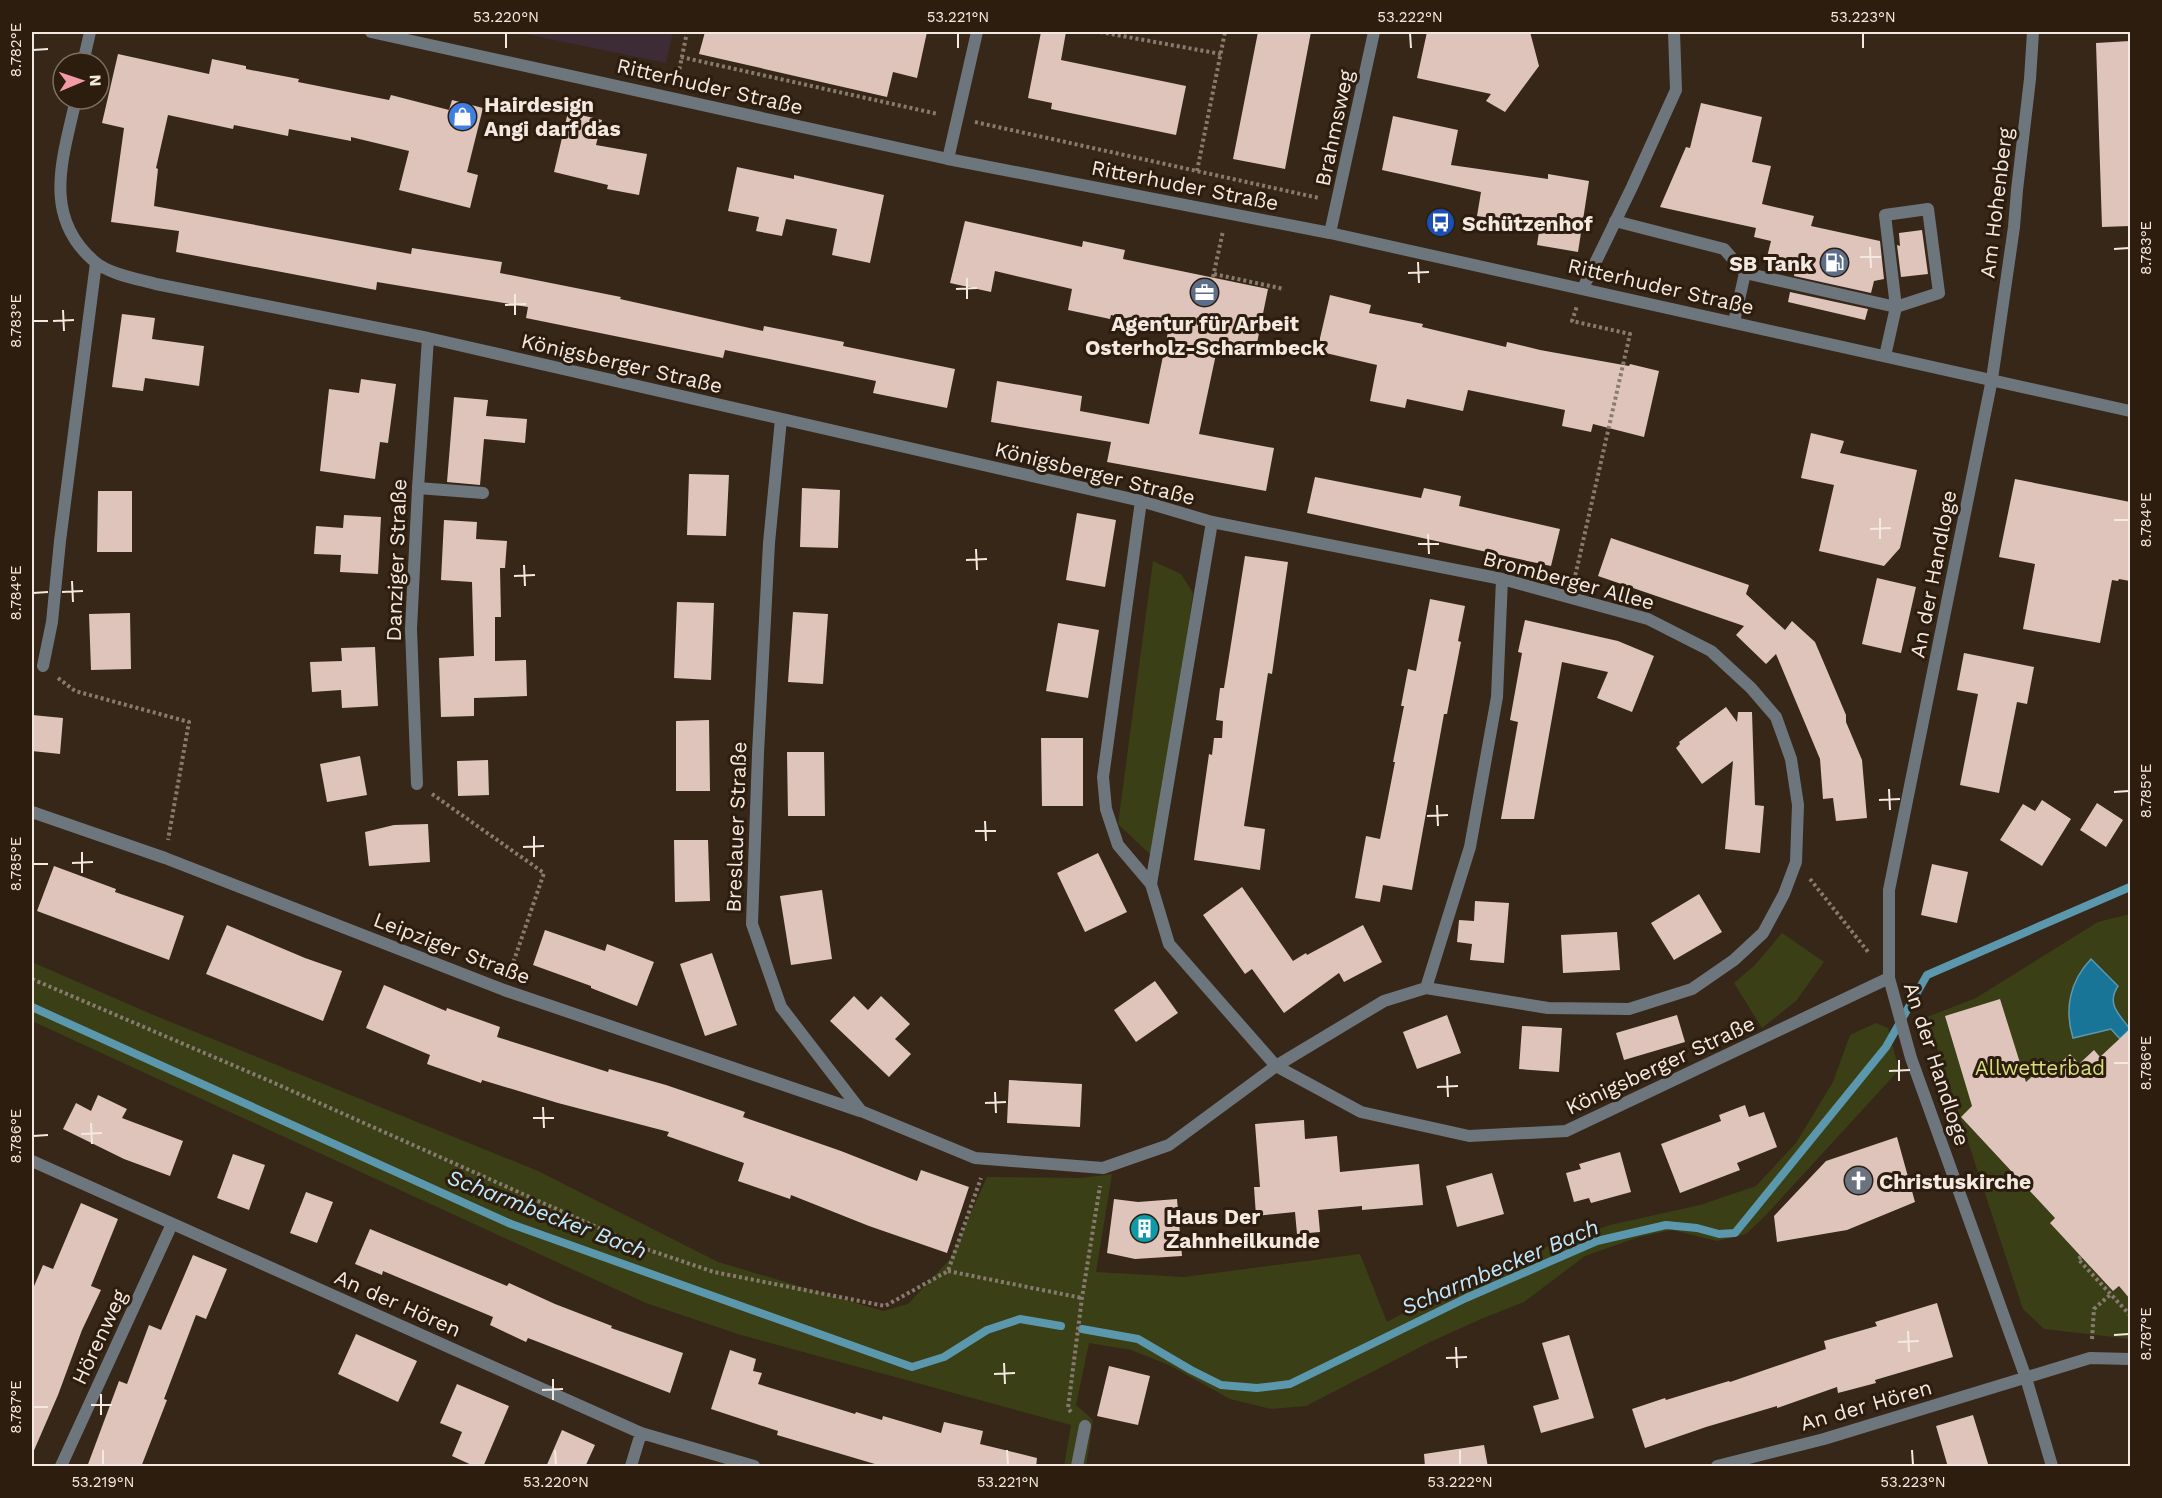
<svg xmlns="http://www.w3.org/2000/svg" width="2162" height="1498" font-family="'Work Sans',sans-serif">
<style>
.education{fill:#3d2c36}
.green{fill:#3b3f16}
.water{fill:#197598;stroke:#5b98ae;stroke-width:1.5}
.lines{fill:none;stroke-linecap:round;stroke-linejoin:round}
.stream{stroke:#5b98ae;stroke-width:8}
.building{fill:#dfc4bb}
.path{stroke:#877a6e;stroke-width:4;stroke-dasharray:3 3;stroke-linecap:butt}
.service{stroke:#6e767d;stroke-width:12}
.minor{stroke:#6e767d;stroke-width:12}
.tertiary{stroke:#6e767d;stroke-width:12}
.ticks{fill:none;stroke:#f4e9e1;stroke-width:2}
.labels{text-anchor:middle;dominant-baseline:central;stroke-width:6;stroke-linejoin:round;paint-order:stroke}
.street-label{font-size:21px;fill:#f4e9e1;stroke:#2c1d0f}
.poi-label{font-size:21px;font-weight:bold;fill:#f4e9e1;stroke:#2c1d0f;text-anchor:start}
.park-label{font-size:21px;fill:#d5df79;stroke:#2c1d0f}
.water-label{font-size:22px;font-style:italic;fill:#c0e9fd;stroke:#2c1d0f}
.neatline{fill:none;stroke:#f4e9e1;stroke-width:2}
.ticks-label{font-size:15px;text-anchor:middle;fill:#f4e9e1}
</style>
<rect width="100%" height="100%" fill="#362719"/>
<path class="education" d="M516 32H673L666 63Z"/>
<path class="green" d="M1153 561 1181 574 1193 593 1181 680 1152 856 1118 824Z
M2130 914V1339L2044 1329 2023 1309 1927 1017 1976 998 2098 922Z
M1782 933 1824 962 1796 1001 1762 1028 1734 983 1755 965Z
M32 962 151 1014 538 1171 718 1262 883 1311 908 1304 950 1259 987 1177 1082 1178 1112 1174 1096 1272 1184 1277 1360 1254 1387 1322 1486 1268 1610 1225 1700 1205 1756 1186 1796 1143 1833 1082 1850 1035 1876 1023 1888 1028 1899 1070 1765 1216 1746 1234 1717 1241 1672 1230 1639 1237 1585 1256 1524 1302 1481 1319 1428 1343 1306 1406 1271 1409 1230 1399 1169 1365 1131 1350 1089 1343 1076 1405 1093 1420 1086 1466H1064L1071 1425 741 1335 646 1303 32 1021Z"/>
<path class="water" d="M2091 959 2118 986C2106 1004 2119 1014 2130 1029L2120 1039 2111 1029 2073 1038C2064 1009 2070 981 2091 959Z"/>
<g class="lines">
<path class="stream" d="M32 1007 511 1224 912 1367 944 1357 987 1330 1020 1319 1061 1326
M1082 1329 1138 1339 1191 1370 1221 1385 1257 1388 1290 1384 1466 1298 1597 1241 1666 1225 1697 1228 1719 1234 1735 1233 1886 1047 1927 975 2130 887"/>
</g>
<path class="building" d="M705 32H927L917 78 893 72 887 97 699 54Z
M1041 32H1066L1061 60 1186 86 1176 135 1051 109 1052 103 1028 98Z
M1258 32H1311L1285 169 1233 159Z
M1427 32H1530L1539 66 1505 112 1486 101 1491 94 1417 78Z
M2130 41V226L2102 227 2096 43Z
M118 54 209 74 212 59 246 66V69L299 79 298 82 389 100 391 95 449 110 452 100 483 108 467 172 478 175 470 208 399 190 409 151 351 137V141L289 129 288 136 234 125 233 129 168 115 156 168 158 169 154 206 411 254 412 248 502 262 500 273 621 297 620 299 763 331 764 326 844 342 843 346 955 369 947 408 873 393 876 381 725 350 723 358 526 318 528 307 377 282 376 290 176 252 179 231 111 222 124 128 102 123Z
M1701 103 1762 117 1752 162 1771 166 1762 204 1814 216 1811 226 1880 241 1884 279 1874 281 1871 293 1794 276 1796 264 1767 257 1771 241 1754 237 1756 228 1660 207 1686 147 1690 148Z
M568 112 602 120 596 145 647 154 639 195 607 189 608 185 554 172Z
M1393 116 1458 130 1451 165 1548 179V174L1589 181 1578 252 1537 245 1540 225 1477 216 1481 192 1382 170Z
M737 167 794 179V175L884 195 870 263 832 255 837 229 786 219 782 236 756 231 759 217 728 211Z
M965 221 1082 247 1083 241 1125 250 1123 259 1268 289 1256 348 1219 340 1199 434 1274 448 1266 491 1107 462 1111 442 991 422 997 381 1082 396 1080 411 1149 424 1169 327 1111 315 1110 319 1068 310 1072 289 995 271 991 292 950 283Z
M1922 230 1928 274 1901 277 1897 245 1900 246 1899 233Z
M1790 292 1868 309 1865 320 1788 302Z
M1330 295 1371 305 1369 313 1423 324 1422 327 1506 347 1507 342 1540 350 1629 366 1630 364 1659 371 1644 437 1593 424 1591 432 1562 426 1565 410 1468 390 1463 411 1407 399 1405 408 1370 401 1377 365 1317 351Z
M122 314 155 318 152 339 204 346 199 386 145 378 143 391 112 387Z
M361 379 396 384 388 443 380 442 375 479 320 471 329 389 359 393Z
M454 397 488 400 486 416 527 419 525 443 484 439 480 485 447 482Z
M1811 433 1844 441 1840 453 1917 470 1900 548 1884 566 1819 551 1834 485 1801 478Z
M689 474 729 475 726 536 687 535Z
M1315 477 1421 498 1424 488 1461 496 1459 506 1560 529 1551 566 1307 513Z
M2015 479 2130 502V581L2119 579 2118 581 2112 580 2100 643 2023 629 2035 564 1999 557Z
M802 488 840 490 838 548 800 547Z
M98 491H132V552H97Z
M1077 513 1116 520 1105 587 1066 580Z
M344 515 381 517 378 574 340 572 341 555 314 554 316 526 343 528Z
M444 520 477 522 476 539 507 541 505 568H500L501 617H495V661L526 660 527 696 474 698V716L441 717 439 658 474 656 472 582 441 580Z
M1611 538 1749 585 1746 594 1785 630 1792 621 1815 642 1846 715V722L1862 760 1867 818 1836 821 1833 798 1823 799 1820 759 1776 654 1766 664 1736 635 1744 626 1598 576Z
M1245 556 1288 562 1272 674 1268 673 1244 826 1265 829 1260 870 1194 860 1209 754 1212 755 1214 738H1222L1223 721 1216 720 1220 688H1224Z
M1877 578 1916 587 1901 653 1862 644Z
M1430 599 1465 606 1458 641 1461 642 1447 714H1444L1412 890 1383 885 1380 902 1355 898 1366 836 1380 839 1395 762H1393L1404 706H1401L1408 669 1416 671Z
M677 602 714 603 711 680 674 678Z
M793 612 828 614 823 684 788 682Z
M130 613 131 669 91 670 89 614Z
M1525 620 1618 641 1654 656 1632 712 1597 698 1608 672 1562 662 1534 819H1501L1518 722 1510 720 1522 653 1518 652Z
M1058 623 1099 630 1088 698 1046 691Z
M375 647 378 706 342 708 341 690 312 692 310 662 342 661 341 648Z
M1964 653 2034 667 2027 704 2017 702 1999 793 1960 785 1978 694 1957 690Z
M1726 707 1737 722 1738 712H1752L1755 805 1764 806 1760 853 1725 849 1733 761 1702 784 1676 748 1680 744 1679 742Z
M32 715 63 718 60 754 32 751Z
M709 720 710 791H676V721Z
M1041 738H1083V806H1042Z
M787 752H824L825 816H788Z
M360 756 367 795 327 802 320 764Z
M488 760 489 795 458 796 457 761Z
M2042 800 2071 819 2042 866 2000 840 2023 804 2035 811Z
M2097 803 2123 820 2106 847 2080 830Z
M428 824 430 862 369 866 365 832 394 825Z
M674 840H708L710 901 675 902Z
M1098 853 1127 912 1085 932 1057 873Z
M1932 864 1968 872 1957 923 1921 915Z
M54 866 116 889 115 892 184 916 169 960 37 911Z
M1242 887 1293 961 1306 953 1307 955 1363 925 1382 962 1344 982 1339 973 1284 1013 1252 969 1245 974 1203 915Z
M822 890 832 959 791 965 780 896Z
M1699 894 1722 932 1674 960 1651 923Z
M1475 901 1509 903 1504 963 1470 960 1472 944 1457 942 1459 920 1474 921Z
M227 925 305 958 342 971 323 1021 206 974Z
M545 930 605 951 607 944 654 962 637 1006 591 988V986L533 965Z
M1617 932 1620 970 1563 973 1561 935Z
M712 953 737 1025 705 1036 680 964Z
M1155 981 1178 1013 1136 1042 1114 1010Z
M384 985 446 1011 447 1008 500 1027 497 1037 608 1072 609 1069 666 1085 745 1112 743 1117 841 1151 917 1181 921 1170 969 1187 947 1253 869 1226 791 1195 790 1199 738 1181 744 1163 667 1136 669 1132 558 1103 482 1080 481 1083 427 1064 430 1055 366 1028Z
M854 996 868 1010 881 996 910 1024 895 1039 911 1054 889 1077 830 1021Z
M2000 999 2026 1082 2049 1061 2055 1068 2070 1054 2079 1064 2094 1050 2100 1057 2130 1029V1299L2119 1286 2113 1291 2050 1223 2055 1218 1961 1117 1972 1106 1945 1016Z
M1447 1015 1461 1053 1417 1069 1403 1032Z
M1677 1015 1685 1042 1624 1060 1616 1033Z
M1522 1026 1562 1028 1559 1072 1519 1069Z
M1009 1080 1082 1084 1080 1127 1007 1123Z
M98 1095 127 1109 122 1118 183 1141 170 1176 124 1159 63 1129 76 1103 91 1111Z
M1745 1105 1749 1117 1764 1112 1777 1147 1737 1163 1740 1170 1680 1193 1661 1144 1721 1121 1719 1115Z
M1304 1120 1305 1139 1337 1136 1340 1172 1419 1164 1423 1205 1362 1210V1206L1318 1210 1320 1232 1297 1234 1295 1212 1256 1216 1254 1187H1260L1255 1124Z
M1897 1137 1915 1202 1847 1230 1777 1242 1774 1216 1826 1161Z
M1620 1152 1631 1192 1591 1203 1589 1198 1574 1202 1566 1173 1581 1169 1579 1164Z
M233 1154 265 1165 249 1210 217 1198Z
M1492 1173 1504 1214 1457 1227 1446 1186Z
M306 1192 333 1202 317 1243 290 1233Z
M1114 1199 1138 1202 1177 1199 1182 1256 1135 1259 1107 1253Z
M81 1203 118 1219 91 1286 101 1290 82 1330 58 1395 32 1455V1291L43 1265 53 1269Z
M370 1229 507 1286 509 1283 555 1304 612 1326 611 1328 683 1353 670 1393 528 1338 526 1342 490 1325 493 1317 383 1271 382 1275 355 1264Z
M193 1255 227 1269 206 1319 196 1315 164 1399 167 1400 141 1467H87L119 1381 127 1384 149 1325 161 1330Z
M1937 1303 1953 1357 1875 1380 1876 1383 1838 1393 1837 1387 1777 1408V1406L1706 1427 1645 1448 1632 1409 1665 1398 1666 1400 1729 1381 1730 1382 1826 1349 1824 1341 1877 1326 1875 1322Z
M356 1334 417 1361 398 1402 338 1374Z
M1569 1335 1594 1418 1541 1433 1533 1406 1559 1399 1542 1343Z
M730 1350 756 1359 753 1371 762 1373 758 1384 855 1414 856 1412 882 1420 883 1416 941 1433 944 1422 983 1431 980 1444 1037 1458 1036 1467H885L777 1435 778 1431 711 1409Z
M1109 1366 1150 1376 1138 1425 1097 1416Z
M457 1384 509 1406 483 1467H476L452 1456 462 1432 440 1423Z
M1973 1415 1989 1467H1948L1936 1426Z
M562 1430 595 1445 585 1467H546Z
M1484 1445 1488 1467H1425L1424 1454Z"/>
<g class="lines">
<path class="path" d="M1100 32 1221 54
M681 57 938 114
M677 81 687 32
M975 122 1319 198
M1197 171 1225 32
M1214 274 1284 289
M1213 277 1223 231
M1574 581 1630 334 1572 321 1577 306
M58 678 75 691 189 722 168 840
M432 794 544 873 510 972
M1810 879 1869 953
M32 979 272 1082 646 1249 714 1272 885 1306 948 1271 981 1178
M2081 1257 2078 1259 2130 1315
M948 1271 1082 1298
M2092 1339 2094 1309 2111 1294
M1071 1412 1068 1408 1082 1298 1100 1186"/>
<path class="service" d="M1928 209 1939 293 1896 307 1885 215Z
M1615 221 1724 249 1745 273 1734 322
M1745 273 1896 307 1885 356
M1583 288 1632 187 1676 90 1674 32
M418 488 483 493
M1141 501 1103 777 1106 809 1118 845 1151 884
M1077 1466 1085 1426"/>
<path class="minor" d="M2033 32 2030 79 2017 190 2014 227 1992 379 1889 890V978L1911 1058 2026 1378 2052 1466
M83 63 90 32
M76 99C63 158 41 216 95 262 109 274 138 279 156 284L428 338 1141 501 1212 522 1502 579 1648 619 1711 651 1751 688 1776 717 1791 759 1798 805 1796 862 1784 894 1763 933 1734 960 1692 989 1629 1009 1548 1008 1426 988 1384 1001 1276 1066 1169 1145 1103 1168 975 1158 861 1111 781 1007 752 924 758 753 769 543 781 419
M948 159 977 32
M1330 233 1374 32
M1212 522 1151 884 1169 944 1276 1066 1361 1112 1469 1136 1566 1131 1889 978
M43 666 52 622 60 541 96 263
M417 784 411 629 418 488 428 338
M32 812 165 858 504 990 860 1111
M1426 988 1470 847 1497 697 1502 579
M32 1161 641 1433 754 1466
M61 1466 172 1224
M631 1466 641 1433
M1717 1466 1824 1439 2090 1358 2130 1359"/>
<path class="tertiary" d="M371 32 948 159 1330 233 2130 411"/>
</g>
<path class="ticks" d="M506 33V48M958 33V48M1410 33 1411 48M1863 33V48M33 50 48 49M1870 247 1871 268M2114 249 2129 248M1860 257H1881M1418 262 1419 283M1408 273 1429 272M967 278V299M956 289 977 288M515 294V315M505 305 526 304M63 310 64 331M33 321H48M53 321 74 320M1880 518V539M2114 520H2129M1870 529 1891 528M1428 534 1429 554M1418 544H1439M976 549 977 570M966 560 987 559M524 565 525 586M514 576 535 575M72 581 73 602M62 592 83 591M33 593 48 592M1889 789 1890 810M2114 792 2129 791M1879 800 1900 799M1437 805 1438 826M1427 816 1448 815M985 821 986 841M975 831H996M534 836V857M523 847 544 846M82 852V873M72 863 93 862M33 864H48M1899 1060V1081M2114 1063H2129M1889 1071 1910 1070M1447 1076 1448 1097M1437 1087 1458 1086M995 1092 996 1113M985 1103 1006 1102M543 1107 544 1128M533 1118H554M91 1123 92 1144M81 1134 102 1133M33 1136 48 1135M1908 1331 1909 1352M2114 1335 2129 1334M1898 1342 1919 1341M1456 1347 1457 1368M1446 1358 1467 1357M1004 1363 1005 1384M994 1374 1015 1373M553 1379V1400M542 1390 563 1389M101 1394V1415M91 1405H112M33 1407H48M103 1450V1465M555 1450 556 1465M1007 1450 1008 1465M1460 1450V1465M1912 1450 1913 1465"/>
<defs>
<symbol id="shop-disc" viewBox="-11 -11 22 22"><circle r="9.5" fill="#3f7fe0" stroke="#2c1d0f"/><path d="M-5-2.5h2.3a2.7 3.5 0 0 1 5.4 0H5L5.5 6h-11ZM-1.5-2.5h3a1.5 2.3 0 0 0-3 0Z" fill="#fff"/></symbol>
<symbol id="bus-disc" viewBox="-11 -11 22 22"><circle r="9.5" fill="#1a4fb4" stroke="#2c1d0f"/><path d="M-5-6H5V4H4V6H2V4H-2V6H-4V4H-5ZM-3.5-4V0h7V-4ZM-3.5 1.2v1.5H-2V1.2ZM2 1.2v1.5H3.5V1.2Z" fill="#fff"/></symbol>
<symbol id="fuel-disc" viewBox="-11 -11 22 22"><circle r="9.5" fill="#5c6f8a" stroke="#2c1d0f"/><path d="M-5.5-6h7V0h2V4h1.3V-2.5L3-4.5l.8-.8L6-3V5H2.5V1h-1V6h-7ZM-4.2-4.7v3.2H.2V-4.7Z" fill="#fff"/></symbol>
<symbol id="office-disc" viewBox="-11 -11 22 22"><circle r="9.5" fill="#5c6f8a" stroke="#2c1d0f"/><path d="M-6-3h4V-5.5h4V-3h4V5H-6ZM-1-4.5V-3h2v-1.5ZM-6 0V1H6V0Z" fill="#fff"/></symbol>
<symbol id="church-disc" viewBox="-11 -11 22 22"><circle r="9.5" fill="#6b7280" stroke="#2c1d0f"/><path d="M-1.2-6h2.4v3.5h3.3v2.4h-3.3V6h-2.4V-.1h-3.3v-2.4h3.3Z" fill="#fff"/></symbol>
<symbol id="building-disc" viewBox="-11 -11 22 22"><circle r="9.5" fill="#0f9aa8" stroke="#2c1d0f"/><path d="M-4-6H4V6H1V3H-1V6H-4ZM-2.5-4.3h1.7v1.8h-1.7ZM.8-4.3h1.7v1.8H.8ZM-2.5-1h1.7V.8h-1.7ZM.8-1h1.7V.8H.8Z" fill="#fff"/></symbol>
</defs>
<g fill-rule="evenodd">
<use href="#shop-disc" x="446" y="100" width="33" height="33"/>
<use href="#bus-disc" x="1424" y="206" width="33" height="33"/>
<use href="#fuel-disc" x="1818" y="246" width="33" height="33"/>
<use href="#office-disc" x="1188" y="276" width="33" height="33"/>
<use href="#church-disc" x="1842" y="1164" width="33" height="33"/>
<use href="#building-disc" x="1128" y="1212" width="33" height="33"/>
</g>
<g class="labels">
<g class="street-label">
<text transform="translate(710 86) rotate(13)">Ritterhuder Straße</text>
<text transform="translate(1334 128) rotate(-78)">Brahmsweg</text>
<text transform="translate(1185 185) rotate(11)">Ritterhuder Straße</text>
<text transform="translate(1996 203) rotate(-83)">Am Hohenberg</text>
<text transform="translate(1661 286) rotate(13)">Ritterhuder Straße</text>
<text transform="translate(622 363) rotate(13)">Königsberger Straße</text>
<text transform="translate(1095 473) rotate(14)">Königsberger Straße</text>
<text transform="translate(396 560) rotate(-88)">Danziger Straße</text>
<text transform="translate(1933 574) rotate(-79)">An der Handloge</text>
<text transform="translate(1569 580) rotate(15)">Bromberger Allee</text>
<text transform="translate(736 827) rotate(-88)">Breslauer Straße</text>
<text transform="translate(452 948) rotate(21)">Leipziger Straße</text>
<text transform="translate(1937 1064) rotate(72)">An der Handloge</text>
<text transform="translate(1660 1065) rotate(-25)">Königsberger Straße</text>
<text transform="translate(398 1303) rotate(24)">An der Hören</text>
<text transform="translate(99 1337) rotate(-65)">Hörenweg</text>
<text transform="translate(1866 1405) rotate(-16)">An der Hören</text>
</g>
<g class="poi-label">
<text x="484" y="104">Hairdesign<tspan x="484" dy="24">Angi darf das</tspan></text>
<text x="1462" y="223">Schützenhof</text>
<text x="1813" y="263" text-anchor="end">SB Tank</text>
<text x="1205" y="323" text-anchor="middle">Agentur für Arbeit<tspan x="1205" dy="24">Osterholz-Scharmbeck</tspan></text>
<text x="1879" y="1181">Christuskirche</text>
<text x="1166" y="1216">Haus Der<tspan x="1166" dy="24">Zahnheilkunde</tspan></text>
</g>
<g class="park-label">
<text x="2040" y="1067">Allwetterbad</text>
</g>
<g class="water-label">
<text transform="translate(547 1214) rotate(21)">Scharmbecker Bach</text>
<text transform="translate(1500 1267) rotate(-23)">Scharmbecker Bach</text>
</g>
</g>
<rect width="2162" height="1498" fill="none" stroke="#2c1d0f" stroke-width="66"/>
<g transform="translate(81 81) rotate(88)"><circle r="28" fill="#2c1d0f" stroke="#7c6f63" stroke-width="1.5"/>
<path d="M0-4.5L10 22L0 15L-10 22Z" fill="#f39aa8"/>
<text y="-9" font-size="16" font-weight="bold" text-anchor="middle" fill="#f4e9e1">N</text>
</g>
<rect x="33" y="33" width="2096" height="1432" class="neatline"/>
<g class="ticks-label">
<text x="506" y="22">53.220°N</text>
<text x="958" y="22">53.221°N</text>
<text x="1410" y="22">53.222°N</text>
<text x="1863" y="22">53.223°N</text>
<text transform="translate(16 50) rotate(-90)" y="5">8.782°E</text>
<text transform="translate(2146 248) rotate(-90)" y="5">8.783°E</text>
<text transform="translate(16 321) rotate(-90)" y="5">8.783°E</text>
<text transform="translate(2146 520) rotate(-90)" y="5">8.784°E</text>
<text transform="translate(16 593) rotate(-90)" y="5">8.784°E</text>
<text transform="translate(2146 791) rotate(-90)" y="5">8.785°E</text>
<text transform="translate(16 864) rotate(-90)" y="5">8.785°E</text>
<text transform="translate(2146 1063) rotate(-90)" y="5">8.786°E</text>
<text transform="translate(16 1136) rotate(-90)" y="5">8.786°E</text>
<text transform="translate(2146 1334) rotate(-90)" y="5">8.787°E</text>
<text transform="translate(16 1407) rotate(-90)" y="5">8.787°E</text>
<text x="103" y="1487">53.219°N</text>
<text x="556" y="1487">53.220°N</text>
<text x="1008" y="1487">53.221°N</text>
<text x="1460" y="1487">53.222°N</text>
<text x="1913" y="1487">53.223°N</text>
</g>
</svg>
